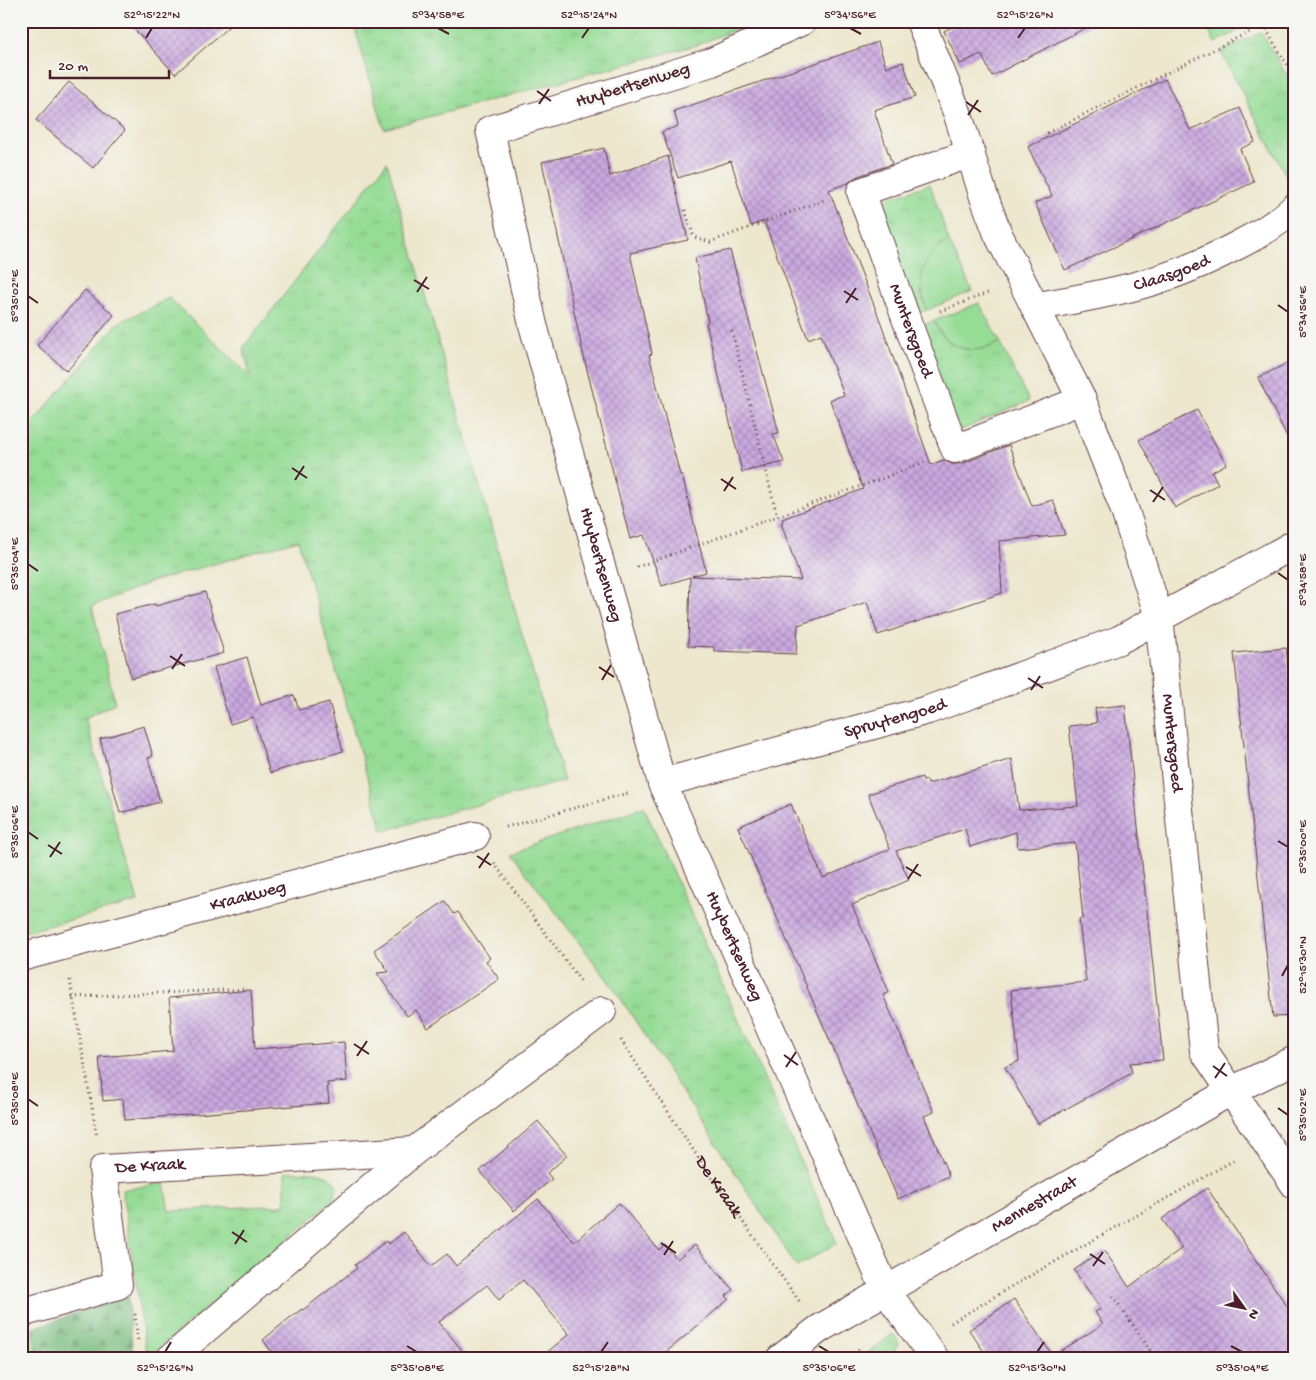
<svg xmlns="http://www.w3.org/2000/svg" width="1316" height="1380" font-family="'Gochi Hand',sans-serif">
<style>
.grass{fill:url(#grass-tufts);stroke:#707e60}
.forest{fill:url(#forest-firs);stroke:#616e54}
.green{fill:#95dc95;stroke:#707e60}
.building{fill:url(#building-cross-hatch)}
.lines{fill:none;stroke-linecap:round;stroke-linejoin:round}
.minor-casing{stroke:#623d43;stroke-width:30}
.path{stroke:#623d43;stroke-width:3;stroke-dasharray:1 4;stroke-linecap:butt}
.minor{stroke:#fff;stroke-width:28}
.ticks{fill:none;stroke:#4a1f2b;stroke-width:2}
.labels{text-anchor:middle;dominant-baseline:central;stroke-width:5;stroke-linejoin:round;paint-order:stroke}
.street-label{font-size:18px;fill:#4a1f2b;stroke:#f6f6f2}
.neatline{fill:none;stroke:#4a1f2b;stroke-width:2}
.ticks-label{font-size:12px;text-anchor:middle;fill:#4a1f2b}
</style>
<defs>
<pattern id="grass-tufts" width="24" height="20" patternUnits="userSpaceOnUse" patternTransform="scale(1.25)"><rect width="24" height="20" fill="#95dc95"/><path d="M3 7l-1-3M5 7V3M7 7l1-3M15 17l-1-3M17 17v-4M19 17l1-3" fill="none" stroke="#82bc81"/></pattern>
<pattern id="forest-firs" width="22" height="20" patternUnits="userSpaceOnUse" patternTransform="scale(1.25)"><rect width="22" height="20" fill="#78bc7e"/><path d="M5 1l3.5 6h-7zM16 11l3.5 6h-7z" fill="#649867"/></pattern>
<pattern id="building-cross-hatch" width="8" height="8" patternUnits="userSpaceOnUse" patternTransform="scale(1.25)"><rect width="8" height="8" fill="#caa9e0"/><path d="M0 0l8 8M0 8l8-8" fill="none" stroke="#a689b6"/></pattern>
</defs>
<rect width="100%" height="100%" fill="#f6f6f2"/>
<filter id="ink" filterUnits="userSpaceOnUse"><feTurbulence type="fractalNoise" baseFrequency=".02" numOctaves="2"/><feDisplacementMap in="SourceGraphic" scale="10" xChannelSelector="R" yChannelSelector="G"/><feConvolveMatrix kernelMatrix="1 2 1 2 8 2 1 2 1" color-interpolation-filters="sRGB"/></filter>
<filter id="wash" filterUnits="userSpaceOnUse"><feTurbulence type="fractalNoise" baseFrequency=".0096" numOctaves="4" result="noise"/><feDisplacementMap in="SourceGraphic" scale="20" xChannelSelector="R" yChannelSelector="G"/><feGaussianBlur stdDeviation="1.12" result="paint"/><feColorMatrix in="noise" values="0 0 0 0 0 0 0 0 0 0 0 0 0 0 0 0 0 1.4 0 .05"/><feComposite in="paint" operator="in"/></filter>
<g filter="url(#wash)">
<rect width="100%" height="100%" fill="#ece7cd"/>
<path class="grass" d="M353 21H756L697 45 384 129Z
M1204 21H1255V22L1215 43Z
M1261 32 1295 89V187L1293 189 1221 52Z
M387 162 564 781 383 831 298 540 151 582 92 606 115 703 85 718 138 902 21 933V436L117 324 169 298 251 377 243 348Z
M930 184 949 241 940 246 921 294 927 310 909 316 868 205Z
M934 321C947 350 972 357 1000 342L1029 401 954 433 913 328Z
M644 807 837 1243 797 1267 615 990 510 852Z
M285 1172C303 1172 328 1168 337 1186L335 1195 330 1203 147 1358 122 1190 164 1183 169 1211 285 1205Z
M893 1334 899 1343 889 1359H860Z"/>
<path class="forest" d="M128 1296 133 1359H39L33 1328Z"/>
<path class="green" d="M949 241 972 291 927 310C917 281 919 257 949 241Z
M979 303 1000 342C972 357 948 350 934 321Z
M33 1328 39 1359H21V1332Z"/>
<g id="blocks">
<path class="building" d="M127 21H235L175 74Z
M964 21H1099L992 76 981 54 960 64 944 31Z
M878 42 886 67 903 62 915 97 874 110 892 164 856 177 848 183 829 190 881 323 931 465 943 460 952 464H961L1009 445 1032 506 1053 500 1065 535 999 541 1002 593 878 635 867 602 798 625 796 654 714 651V647L688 646 690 577 662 586 644 535 630 539 584 358 542 162 604 148 610 176 668 156 688 240 630 253 652 354 649 355 680 475H682L706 572 692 576 801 580 781 523 783 522 782 519 863 489 830 400 844 395 821 334 808 339 764 221 751 226 731 161 678 178 662 132 678 126 674 111Z
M1165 79 1190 130 1240 108 1255 142 1240 149 1254 182 1065 270 1035 203 1052 196 1028 147Z
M69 82 125 130 93 168 36 120Z
M730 250 779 433 773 434 784 462 742 472 706 323 708 322 695 258Z
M85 290 114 315 67 371 37 345Z
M1295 359V453L1258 378Z
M1197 410 1226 464 1212 472 1218 484 1175 508 1139 440Z
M205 592 224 653 131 678 115 614 155 604 156 606Z
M1286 648 1295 728V1016L1273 1017 1234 653Z
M247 657 261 705 294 695 299 710 329 702 343 751 270 773 253 717 230 724 214 667Z
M1125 705 1163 1060 1130 1063 1132 1073 1038 1124 1005 1067 1019 1061 1011 990 1086 982 1079 919 1083 918 1075 843 1018 848 1016 832 970 847 965 829 896 851 909 880 852 905 889 992 883 995 934 1112 924 1116 949 1176 898 1199 738 827 791 804 823 878 890 849 868 794 922 777 923 781 927 780 928 784 1012 759 1019 810 1078 806 1069 726 1097 723 1095 708Z
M144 726 153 756 148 758 160 802 120 813 100 739Z
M445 901 454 914 458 912 490 958 486 961 499 979 428 1028 416 1010 407 1016 377 973 389 972 374 950Z
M251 990 255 1049 344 1042 347 1081 327 1083 329 1103 125 1120 123 1099 103 1101 99 1057 173 1051 169 998Z
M538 1121 567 1156 547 1173 552 1179 514 1211 480 1171Z
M1207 1188 1295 1318V1359H989L969 1330 1014 1299 1053 1356 1103 1324 1095 1312 1101 1309 1074 1270 1104 1250 1129 1287 1182 1248 1162 1219Z
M538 1199 574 1242 619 1203 659 1250 665 1245 677 1259 695 1245 733 1290 726 1296 729 1299 658 1359H539L569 1334 523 1280 499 1300 487 1285 439 1322 469 1359H277L263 1340 287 1320 302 1309 303 1310 357 1268 355 1265 386 1241 389 1244 404 1232 431 1266 447 1254 456 1266Z"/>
</g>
</g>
<g filter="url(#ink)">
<use href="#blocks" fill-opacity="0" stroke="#623d43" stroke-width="1"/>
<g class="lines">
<defs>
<g id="minor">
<path id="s2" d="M802 21 712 62 490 130 533 325 662 783 886 1291 935 1359"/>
<path id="s3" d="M920 21 957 112 984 197 998 234 1082 400 1124 508 1159 617 1204 1051 1295 1185"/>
<path id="s4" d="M971 153 861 192 908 324 955 449 1082 400"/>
<path id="s5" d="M1035 307C1071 300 1108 294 1143 284 1176 275 1208 261 1238 245 1258 235 1279 223 1295 207"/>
<path id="s6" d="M662 783 928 710 1119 640 1295 544"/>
<path id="s7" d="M21 957 475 836"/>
<path id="s8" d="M21 1313 118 1285 103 1169 414 1151"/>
<path d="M170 1359 414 1151 602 1011"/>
<path id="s9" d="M780 1359 819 1329 1231 1091 1295 1060"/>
</g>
</defs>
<use href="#minor" class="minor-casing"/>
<g class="path">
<path d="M1261 21 1295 78"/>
<path d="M1047 133 1263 25"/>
<path d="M685 210 694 237 710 242 827 199"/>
<path d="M940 311 988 293"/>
<path d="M732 331 777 516"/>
<path d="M637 567 886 477 925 462"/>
<path d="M506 827 628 793"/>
<path d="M494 863 582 983"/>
<path d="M70 980 97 1137"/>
<path d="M72 997 247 989"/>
<path id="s1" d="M621 1040 709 1174 799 1301"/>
<path d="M1113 1296 1156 1359"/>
<path d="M135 1314 138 1342"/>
<path d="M951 1323 1007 1289 1236 1159"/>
<path d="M846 1359 859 1349"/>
</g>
<use href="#minor" class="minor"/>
</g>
</g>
<path class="ticks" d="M438 28 449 34M850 28 861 34M146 38 152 28M582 38 589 28M1018 38 1025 28M537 91 551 101M966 102 981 112M539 104 549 89M968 115 978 100M414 280 429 289M844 291 858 300M417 292 427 277M28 296 38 303M846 303 856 288M1278 305 1288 312M292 468 307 478M721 479 736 489M295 480 304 466M1150 490 1165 500M724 491 733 477M1153 502 1163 487M28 564 38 571M1278 573 1288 580M170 656 185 666M599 667 614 677M172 669 182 654M1028 678 1043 688M602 680 611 665M1031 690 1040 676M28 832 38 839M1278 841 1288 847M48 845 62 854M477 856 491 865M50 857 60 842M906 867 921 876M479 868 489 853M908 879 918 864M1282 976 1288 965M354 1044 369 1054M784 1055 798 1065M357 1056 367 1041M1213 1066 1227 1076M786 1067 796 1052M1215 1078 1225 1063M28 1099 38 1106M1278 1108 1288 1115M232 1232 247 1242M661 1243 676 1253M235 1244 244 1230M1090 1254 1105 1264M664 1255 673 1241M1093 1266 1103 1252M407 1346 417 1352M819 1346 829 1352M1231 1346 1242 1352M165 1352 171 1342M601 1352 608 1342M1037 1352 1044 1342"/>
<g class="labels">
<g class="street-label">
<text transform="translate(633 86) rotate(-17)">Huybertsenweg</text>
<text stroke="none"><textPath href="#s5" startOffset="141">Claasgoed</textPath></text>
<text stroke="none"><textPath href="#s4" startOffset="264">Muntersgoed</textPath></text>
<text stroke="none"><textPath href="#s2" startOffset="780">Huybertsenweg</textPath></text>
<text stroke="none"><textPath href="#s6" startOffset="242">Spruytengoed</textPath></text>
<text stroke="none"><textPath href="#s3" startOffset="770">Muntersgoed</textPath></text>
<text stroke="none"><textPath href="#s7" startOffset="235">Kraakweg</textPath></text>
<text stroke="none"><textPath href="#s2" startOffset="1185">Huybertsenweg</textPath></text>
<text stroke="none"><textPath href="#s8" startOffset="265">De Kraak</textPath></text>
<text stroke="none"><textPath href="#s1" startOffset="176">De Kraak</textPath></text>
<text stroke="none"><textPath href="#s9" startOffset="298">Mennestraat</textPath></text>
</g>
</g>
<rect width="1316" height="1380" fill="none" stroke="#f6f6f2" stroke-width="55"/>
<g transform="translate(1244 1308) rotate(123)" stroke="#f6f6f2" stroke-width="4" paint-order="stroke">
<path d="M0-4L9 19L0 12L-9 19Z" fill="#4a1f2b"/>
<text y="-8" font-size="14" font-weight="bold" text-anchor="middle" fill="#4a1f2b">N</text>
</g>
<path d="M50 70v8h119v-8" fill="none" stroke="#4a1f2b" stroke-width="2.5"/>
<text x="58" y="70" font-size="15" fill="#4a1f2b" stroke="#f6f6f2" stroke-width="4" paint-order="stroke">20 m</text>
<rect x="28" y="28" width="1260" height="1324" class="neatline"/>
<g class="ticks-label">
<text x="152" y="18">52°15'22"N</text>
<text x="438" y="18">5°34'58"E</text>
<text x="589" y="18">52°15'24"N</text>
<text x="850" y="18">5°34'56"E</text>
<text x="1025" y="18">52°15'26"N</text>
<text transform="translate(14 296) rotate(-90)" y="4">5°35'02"E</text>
<text transform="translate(1302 312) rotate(-90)" y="4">5°34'56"E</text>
<text transform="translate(14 564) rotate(-90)" y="4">5°35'04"E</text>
<text transform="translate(1302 580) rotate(-90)" y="4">5°34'58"E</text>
<text transform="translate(14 832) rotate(-90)" y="4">5°35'06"E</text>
<text transform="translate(1302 847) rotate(-90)" y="4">5°35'00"E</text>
<text transform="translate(1302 965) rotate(-90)" y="4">52°15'30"N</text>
<text transform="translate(14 1099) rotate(-90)" y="4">5°35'08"E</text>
<text transform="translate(1302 1115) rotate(-90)" y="4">5°35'02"E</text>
<text x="165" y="1371">52°15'26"N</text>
<text x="417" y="1371">5°35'08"E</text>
<text x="601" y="1371">52°15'28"N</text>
<text x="829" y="1371">5°35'06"E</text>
<text x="1037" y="1371">52°15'30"N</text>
<text x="1242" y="1371">5°35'04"E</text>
</g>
</svg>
